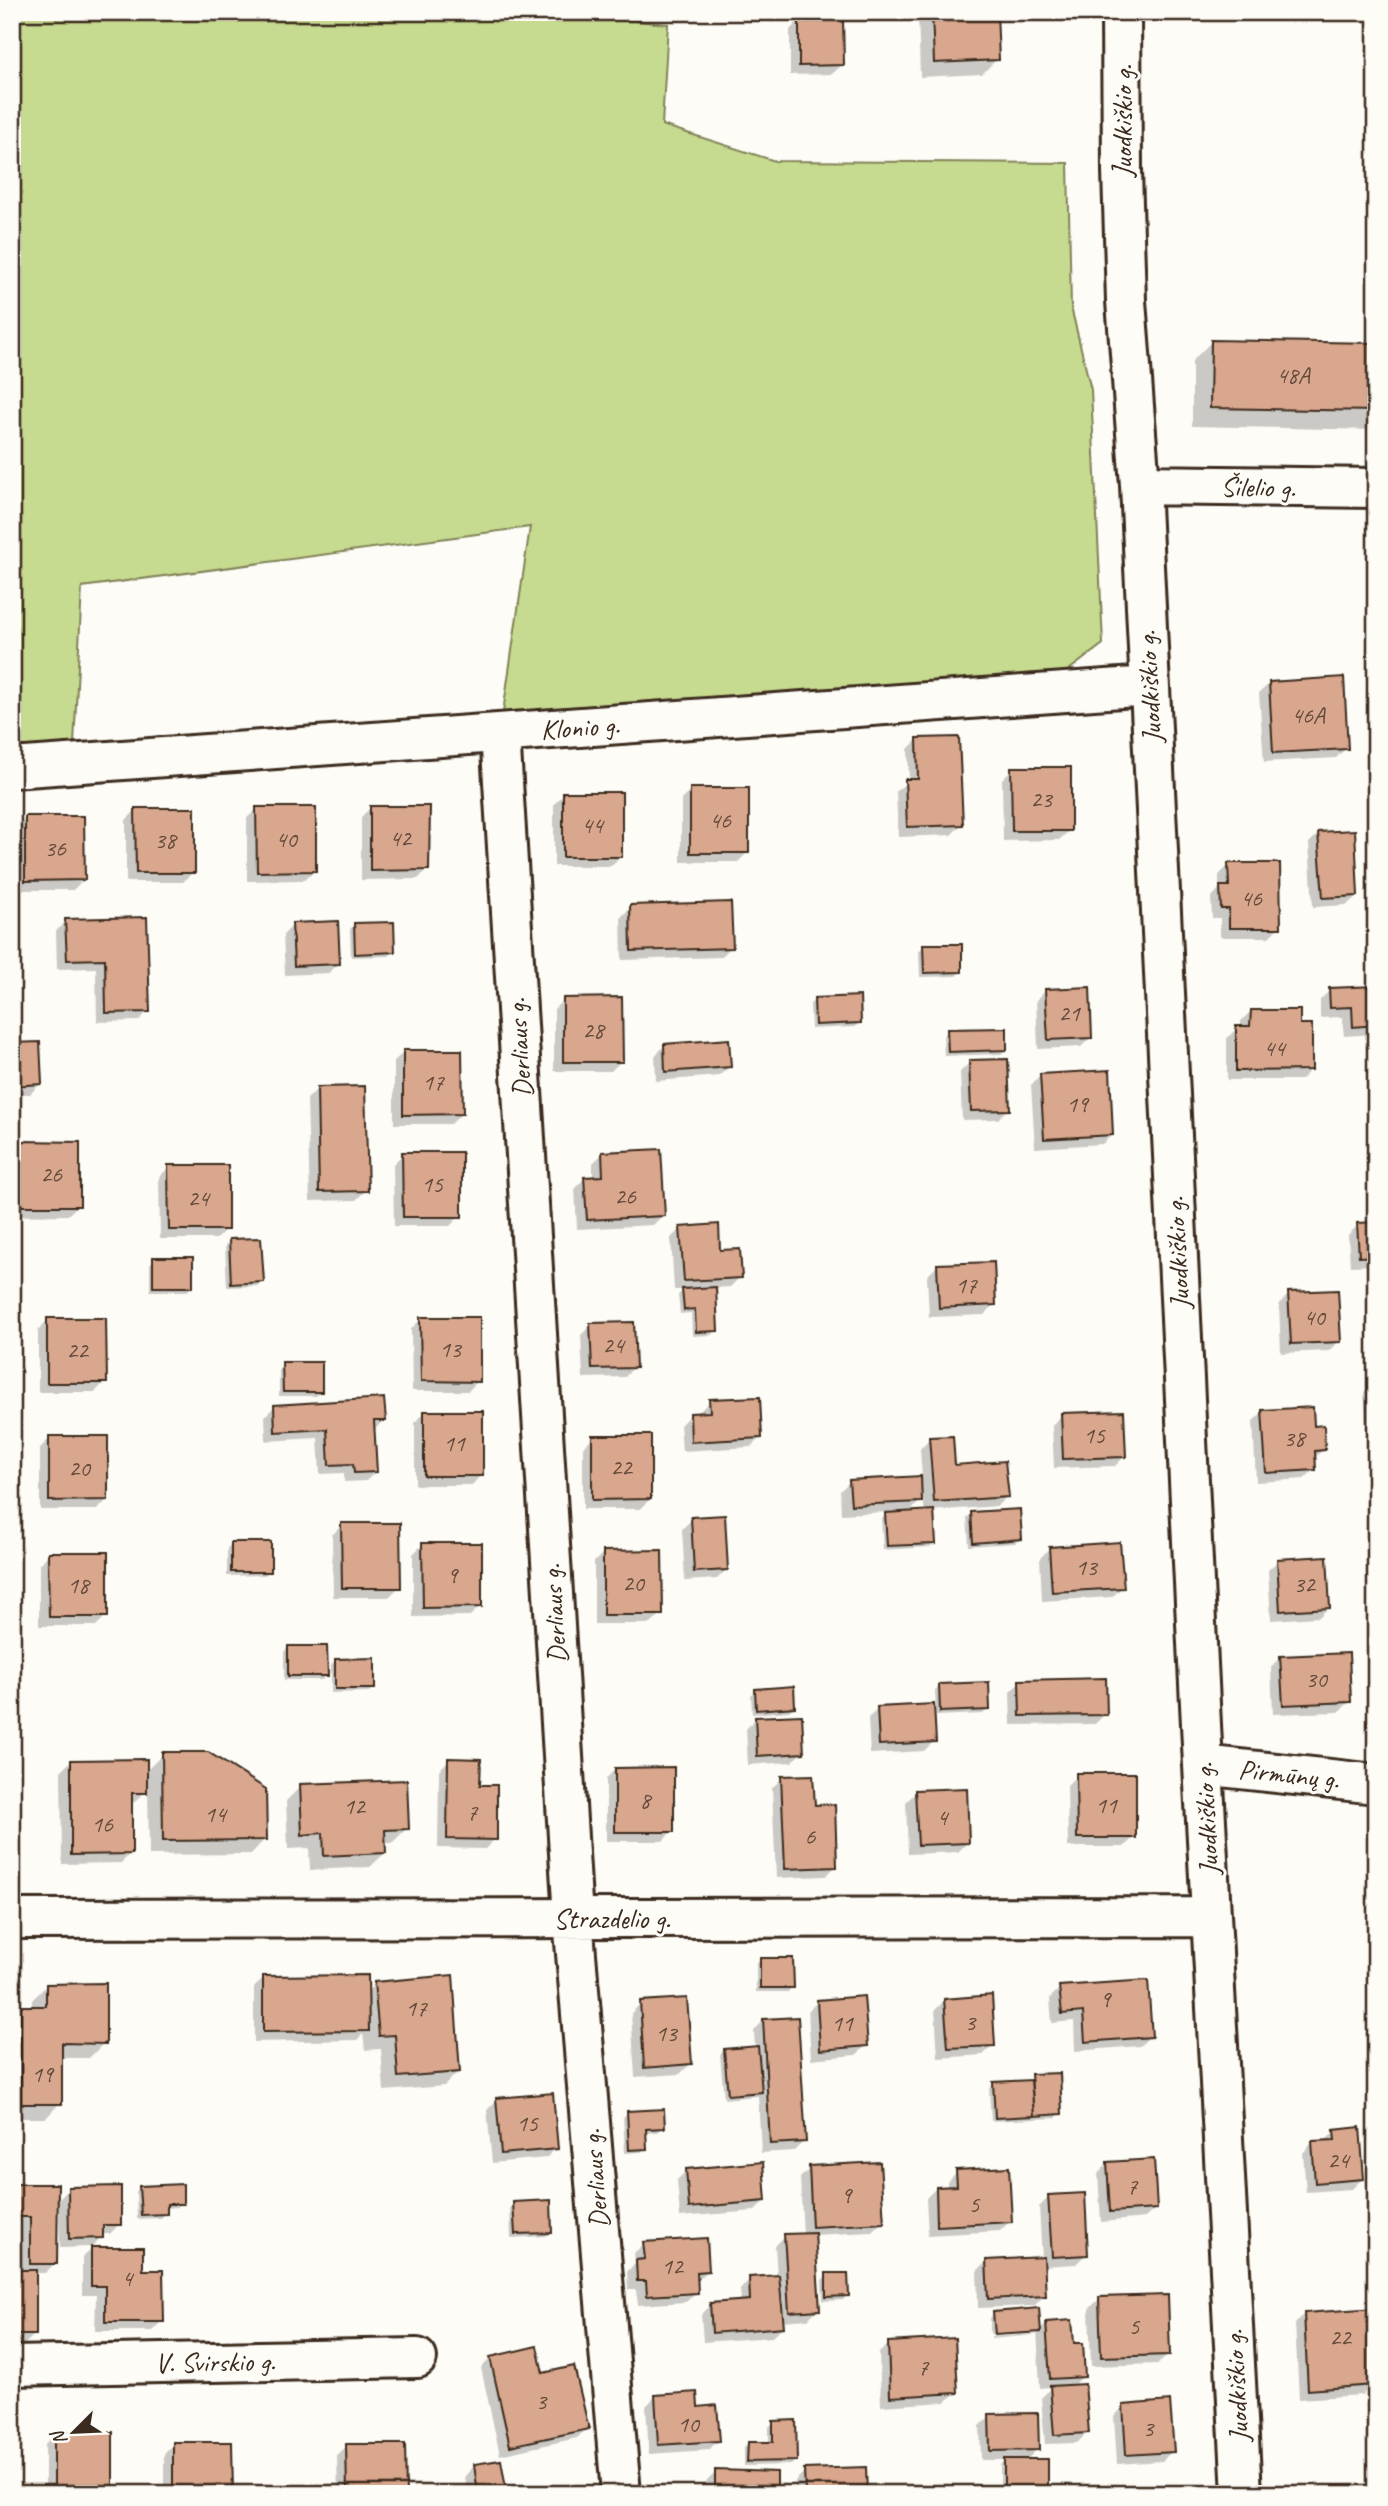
<svg xmlns="http://www.w3.org/2000/svg" width="1388" height="2506" font-family="Caveat,sans-serif">
<style>
.green{fill:#c7db90;stroke:#818257;stroke-width:2}
.shadow{fill:#0003;fill-rule:evenodd}
.building{fill:#d9a78d;stroke:#3b2a1e;stroke-width:2}
.lines{fill:none;stroke-linecap:round;stroke-linejoin:round}
.minor-casing{stroke:#3b2a1e;stroke-width:44}
.minor{stroke:#fdfcf7;stroke-width:38}
.labels{text-anchor:middle;dominant-baseline:central;stroke-width:6;stroke-linejoin:round;paint-order:stroke}
.number-label{font-size:24px;fill:#62493a}
.street-label{font-size:28px;fill:#3b2a1e;stroke:#fdfcf7}
</style>
<rect width="100%" height="100%" fill="#fdfcf7"/>
<filter id="ink" filterUnits="userSpaceOnUse"><feTurbulence type="fractalNoise" baseFrequency=".0143" numOctaves="2"/><feDisplacementMap in="SourceGraphic" scale="14" xChannelSelector="R" yChannelSelector="G"/><feConvolveMatrix kernelMatrix="1 2 1 2 8 2 1 2 1" color-interpolation-filters="sRGB"/></filter>
<g filter="url(#ink)">
<path class="green" d="M12 12H538L668 24 662 125 775 161 1068 163 1071 307 1091 390 1103 644 1065 673 500 733 530 527 82 587 73 764 12 768Z"/>
<path class="shadow" d="M918 12H995L997 59 982 74 920 77Z
M799 20 842 65 832 74 790 75V30Z
M1212 341 1376 344V430L1192 426V361Z
M1269 684 1346 748 1336 758 1264 762 1259 693Z
M917 740 961 825 951 835 898 837 896 791 909 781 908 749Z
M1012 769 1069 831 1059 840 1003 841 1002 779Z
M691 790 748 852 738 862H681V800Z
M564 794 621 856 611 866H554V804Z
M371 807 428 869 418 879 361 880V817Z
M257 809 314 871 304 880 247 881V818Z
M136 810 193 872 183 882H126V820Z
M26 818 83 880 73 890H16V828Z
M1319 833 1357 896 1347 905 1313 907 1309 843Z
M1229 865 1279 927 1269 937H1220V918H1212L1211 898 1219 889V875Z
M631 907 731 947 721 957 622 960 621 917Z
M146 919 148 1011 139 1021 97 1022 96 968 57 969 56 931 66 921Z
M355 924 393 952 389 956 351 957 350 929Z
M293 925 339 963 329 973 285 975 283 935Z
M924 946 961 971 956 976 920 977 919 951Z
M1376 987V1034L1344 1036 1342 1017 1320 1018V1000L1330 990Z
M1046 990 1091 1037 1081 1047 1038 1049 1036 1000Z
M564 999 621 1061 611 1071H554V1009Z
M815 1000 859 1023 855 1027 811 1029 810 1004Z
M1251 1011 1310 1070 1301 1080H1227V1038L1237 1028H1241V1021Z
M947 1031 1006 1050 1001 1054 944 1056 943 1036Z
M12 1045 40 1084 30 1094H12Z
M664 1046 729 1067 719 1076 656 1081 655 1056Z
M404 1052 461 1114 451 1124H394V1061Z
M970 1062 1008 1109 998 1119 962 1120 960 1072Z
M1041 1075 1112 1135 1102 1144 1035 1148 1031 1085Z
M317 1089 366 1190 356 1200 310 1201 307 1099Z
M22 1143 78 1205 68 1215 12 1216V1153Z
M603 1153 663 1215 653 1225 577 1229 575 1188 585 1178H593V1163Z
M403 1154 460 1216 450 1226H394L393 1164Z
M169 1167 226 1229 216 1239H160L159 1177Z
M1376 1224V1265L1350 1266 1348 1235 1358 1225Z
M681 1228 718 1252 740 1277 730 1287 714 1288 716 1330 712 1335 692 1336 691 1313 680 1314 678 1295 684 1290H674L671 1238Z
M230 1241 262 1281 257 1286 227 1287 225 1245Z
M154 1259 192 1287 187 1291H150V1264Z
M937 1266 994 1305 984 1315 929 1317 927 1276Z
M1289 1294 1339 1341 1329 1351 1281 1353 1279 1304Z
M421 1319 478 1381 468 1391H412L411 1329Z
M48 1320 105 1382 95 1392H38V1330Z
M591 1325 634 1367 625 1377 583 1378 581 1335Z
M283 1364 321 1392 316 1396H279V1369Z
M1374 1382 1376 1443 1368 1444 1364 1392Z
M710 1401 761 1437 751 1447 682 1451 680 1425 690 1415H700V1411Z
M275 1406 384 1420 373 1431 376 1471 366 1481 344 1482V1473L320 1474 318 1438 266 1441 265 1416Z
M1263 1412 1312 1428 1323 1449 1314 1459V1470L1304 1479 1256 1482 1253 1421Z
M424 1413 481 1475 472 1485H415V1423Z
M1062 1415 1125 1456 1115 1466 1054 1468 1052 1425Z
M593 1437 650 1499 640 1509H583V1447Z
M50 1438 107 1500 97 1510H40V1448Z
M929 1439 953 1467 1007 1496 997 1506 932 1511 934 1543 930 1547 883 1550 881 1519 889 1512 841 1514 840 1491 850 1481 922 1478 920 1449ZM923 1498 925 1513 908 1514Z
M972 1514 1020 1538 1015 1543 969 1546 967 1518Z
M692 1519 727 1569 717 1579 685 1581 682 1529Z
M342 1525 399 1587 389 1597H333L332 1535Z
M232 1544 269 1571 265 1575 227 1576V1548Z
M423 1544 480 1606 470 1616 413 1617V1554Z
M1050 1548 1122 1587 1112 1597 1042 1601 1040 1558Z
M604 1552 661 1614 651 1624H594V1562Z
M49 1554 106 1616 96 1626H39V1564Z
M1278 1561 1328 1608 1319 1617 1271 1620 1268 1570Z
M1376 1583V1625H1371L1370 1589Z
M288 1647 326 1675 322 1680H284V1652Z
M1281 1657 1349 1702 1339 1712 1273 1714 1271 1667Z
M336 1660 373 1688 369 1692 331 1693V1665Z
M1020 1682 1105 1714 1095 1724 1011 1725 1010 1692Z
M940 1686 988 1709 983 1714 936 1716 935 1690Z
M756 1691 793 1707 789 1711 752 1714 751 1695Z
M878 1709 934 1741 924 1751 870 1754 868 1718Z
M755 1719 802 1752 792 1762 748 1765 746 1729Z
M163 1754 265 1839 251 1854 149 1855 148 1789 135 1802H130L131 1853 121 1863 62 1864 61 1771 71 1761 145 1772Z
M449 1760 478 1786 495 1839 485 1849 438 1848 439 1770Z
M615 1769 672 1831 663 1841H606V1779Z
M1077 1775 1134 1837 1124 1847H1068L1067 1785Z
M782 1778 813 1807 836 1866 826 1876 776 1878 772 1788Z
M301 1786 407 1828 392 1843H384L385 1853 370 1867 310 1870 309 1848 288 1849 286 1801Z
M916 1792 968 1842 958 1852 908 1854 906 1802Z
M761 1960 792 1987 788 1992H756V1964Z
M263 1978 367 1992 375 1984 459 2071 444 2086 384 2091 381 2049 365 2050 363 2034 357 2040 254 2042V1988Z
M47 1985 104 2043 89 2058H60V2103L46 2118H12V2017L22 2007H32V2000Z
M1060 1988 1150 2036 1140 2046 1075 2051 1074 2021 1052 2023 1050 1998Z
M945 2000 993 2045 983 2055 938 2058 935 2010Z
M818 2001 866 2046 856 2055 811 2059 808 2011Z
M641 2003 690 2064 680 2074 635 2077 631 2013Z
M763 2021 804 2141 794 2151 761 2153 758 2096 724 2099 720 2055 724 2050 755 2048 754 2031Z
M1032 2076 1060 2113 1056 2118 991 2121 989 2088 994 2084 1028 2082Z
M497 2100 556 2148 546 2158 492 2163 487 2110Z
M628 2113 663 2127 658 2132 645 2133V2148L641 2152 625 2153 623 2117Z
M1335 2131 1362 2179 1352 2189 1306 2192 1303 2153 1312 2143 1324 2142Z
M1107 2164 1155 2209 1145 2218 1101 2222 1098 2174Z
M810 2168 882 2222 872 2232 813 2235 818 2309 808 2319 781 2321 782 2327 772 2337 703 2342 701 2315 711 2305 741 2302 740 2289 750 2279 777 2277 775 2246 785 2236 803 2235 800 2178Z
M687 2170 765 2201 755 2211 680 2217 677 2180Z
M957 2172 1010 2221 1000 2231 928 2235 926 2198 936 2188H947V2182Z
M12 2185 56 2202 69 2189 119 2224 110 2234H101V2237L91 2247 60 2248 59 2204H56L55 2263 45 2273H34L35 2334 25 2344H12V2272H21V2226H12Z
M140 2187 181 2203 177 2207 165 2208V2214L161 2218 137 2219 136 2192Z
M1049 2197 1086 2254 1076 2264 1043 2266 1044 2296 1034 2306 978 2308 977 2271 986 2262 1042 2259 1039 2207Z
M514 2203 551 2232 546 2236 511 2238 510 2208Z
M644 2244 707 2271 697 2280 696 2292 686 2302 638 2305 636 2290H628L627 2272 635 2263 634 2253Z
M92 2249 141 2271 162 2321 152 2331H95L96 2295H82V2258Z
M827 2275 847 2295 843 2300 823 2301 822 2280Z
M1099 2299 1168 2354 1158 2364 1091 2366 1089 2309Z
M1037 2310 1039 2332 1047 2324 1071 2322 1072 2345H1081L1083 2376 1072 2387 1084 2386 1087 2433 1077 2443 1045 2444 1041 2398 1052 2387 1040 2388 1037 2330 990 2334V2318L994 2314Z
M1376 2310V2369H1371L1372 2385 1362 2395 1299 2399 1295 2324 1304 2314Z
M1036 2334 1034 2335 991 2339V2337Z
M889 2344 956 2392 946 2402 881 2406 879 2353Z
M491 2358 542 2375 587 2428 577 2438 500 2455 481 2368Z
M656 2396 697 2409 718 2440 709 2450 649 2454 646 2406Z
M1123 2407 1172 2451 1162 2461 1117 2464 1114 2417Z
M990 2416 1037 2449 1026 2461 1046 2494H1000V2465L1005 2460H981L980 2426Z
M773 2422 795 2461 791 2465 744 2466V2448L748 2444 769 2443V2427Z
M54 2434 111 2494H45V2444Z
M174 2444 231 2494H164V2454Z
M347 2446 404 2494H338L337 2455Z
M474 2466 505 2494H467L465 2476Z
M805 2471 865 2494H796L795 2481Z
M716 2472 775 2494H706V2482Z"/>
<path class="building" d="M932 12H997L999 60 934 63Z
M799 18H843L844 65 799 66Z
M1211 340 1376 343V411L1210 408Z
M1344 677 1348 749 1273 753 1269 682Z
M959 737 963 825 907 827 905 779H918L917 738Z
M1011 767H1071V831H1012Z
M690 788H749V853H690Z
M563 792H622V857H563Z
M370 806H430L429 870 370 871Z
M256 807H316V871L257 872Z
M135 808H195V873H136Z
M25 816H84L85 880 25 881Z
M1355 830 1358 896 1323 898 1318 832Z
M1228 863H1280L1281 928H1229V909H1221L1220 886H1229Z
M731 902 733 948 631 951 630 905Z
M147 917 150 1012 106 1013 105 959 67 960 65 919Z
M338 921 340 964 294 966 292 923Z
M394 922 395 952 355 954 354 923Z
M923 944H962V972L924 973Z
M1376 986V1025L1353 1027 1352 1007 1330 1008 1329 988Z
M1090 987 1092 1038 1048 1040 1045 989Z
M860 996 861 1023 815 1025 814 998Z
M622 997 623 1062H563V998Z
M1251 1010H1300V1024H1312V1070L1236 1071V1026H1250Z
M1007 1028V1050L948 1052 947 1029Z
M729 1039 731 1067 665 1072 664 1044Z
M40 1042 42 1084 12 1086V1043Z
M403 1050H462L463 1114 403 1115Z
M1008 1059 1010 1110 971 1111 969 1060Z
M1110 1070 1113 1135 1044 1139 1040 1074Z
M365 1086 368 1191 319 1192 317 1087Z
M21 1141 80 1142V1206H21Z
M661 1149 665 1216 587 1220 584 1177 603 1176 602 1152Z
M402 1152H462V1217H403Z
M168 1165H228V1230H169Z
M1376 1222V1256L1359 1257 1357 1223Z
M719 1224 720 1250 740 1249 742 1278 684 1281 680 1227Z
M261 1238 264 1282 231 1284 229 1239Z
M153 1257H193V1287H153Z
M994 1262 996 1305 939 1308 937 1264Z
M716 1287 718 1331 696 1332 695 1309 684 1310 682 1289Z
M1338 1290 1341 1342 1291 1344 1288 1292Z
M420 1317H480V1382L421 1381Z
M47 1318H106L107 1383H47Z
M634 1322 636 1368 592 1369 590 1323Z
M282 1362H322V1392H283Z
M760 1397 762 1438 691 1442 690 1413 710 1412 709 1399Z
M384 1398 386 1421H374L377 1472 354 1473 353 1464 329 1465 327 1429 275 1432 274 1405Z
M1313 1407 1314 1426 1324 1425 1325 1450 1315 1451 1316 1470 1266 1473 1262 1410Z
M424 1411H483V1476H424Z
M1124 1411 1126 1457 1063 1459 1061 1413Z
M592 1435H651V1499L592 1500Z
M49 1436H108V1500L49 1501Z
M953 1436 955 1465 1005 1461 1009 1497 934 1502 929 1437Z
M921 1476 922 1502 851 1505 849 1480Z
M1020 1509 1022 1539 973 1543 971 1512Z
M934 1510 936 1544 887 1546 885 1513Z
M725 1515 728 1570 694 1572 691 1517Z
M341 1523H400L401 1588H342Z
M231 1542H271V1572H231Z
M1120 1542 1124 1588 1052 1592 1049 1547Z
M422 1543H482V1607L423 1608Z
M662 1550 663 1615H603V1551Z
M48 1552H108V1617H49Z
M1327 1556 1330 1608 1280 1611 1277 1559Z
M288 1646H327L328 1676H288Z
M1349 1653 1351 1702 1283 1705 1280 1656Z
M375 1658V1689H335V1659Z
M1106 1678 1107 1715 1020 1716 1019 1680Z
M989 1682 990 1710 940 1712 939 1684Z
M794 1686 795 1707 756 1710 755 1689Z
M934 1704 936 1742 879 1745 877 1707Z
M802 1715 804 1753 757 1756 755 1717Z
M162 1752H208L266 1789 267 1840 163 1841Z
M448 1758 481 1759 480 1785H497V1840L447 1839Z
M147 1759V1793H132V1854L71 1855V1760Z
M674 1767V1832H615V1768Z
M1076 1773H1136V1838H1077Z
M813 1775 815 1805 835 1804 837 1867 785 1869 781 1776Z
M407 1780 409 1829 385 1830 386 1853 324 1856 323 1833 302 1835 300 1784Z
M967 1788 969 1843 918 1845 915 1790Z
M760 1958H793L794 1988H760Z
M368 1975 369 2031 263 2032V1976Z
M453 1975 460 2072 398 2077 395 2035 379 2036 374 1982Z
M1148 1980 1152 2037 1085 2042 1083 2012 1062 2014 1059 1986Z
M106 1983V2044L62 2043V2104H21V2006H46V1984Z
M992 1995 995 2046 948 2048 944 1999Z
M864 1996 868 2046 820 2050 817 2000Z
M687 1998 692 2064 644 2068 640 2001Z
M798 2017 806 2142 770 2144 763 2019Z
M758 2046 762 2092 728 2095 724 2049Z
M1060 2073 1062 2114 1034 2116 1031 2074Z
M1031 2080 1034 2116 995 2118 993 2082Z
M553 2093 558 2149 501 2154 496 2098Z
M664 2109 665 2128 646 2129 647 2149 629 2150 627 2111Z
M1360 2127 1364 2179 1315 2183 1312 2141 1335 2140 1334 2130Z
M1154 2159 1157 2209 1110 2212 1107 2162Z
M763 2162 766 2201 689 2208 686 2169Z
M880 2162 884 2223 812 2227 809 2166Z
M1009 2167 1012 2222 937 2226 936 2187 957 2186 956 2170Z
M12 2184H58L57 2264H30V2217H12Z
M183 2184V2204H167V2214L141 2215 139 2186Z
M121 2186V2225H103V2238L69 2239 68 2187Z
M1085 2193 1088 2255 1052 2257 1048 2195Z
M551 2200 552 2233 515 2234 513 2202Z
M815 2233 820 2310 789 2312 784 2234Z
M707 2238 709 2271 697 2272 698 2293 647 2296 646 2281H637L636 2260 645 2259 643 2242Z
M91 2247H143V2270H163L164 2322H105V2286H91Z
M1044 2257 1046 2296 988 2299 986 2260Z
M12 2270H36V2335H12Z
M826 2273H848L849 2296 826 2297Z
M779 2275 784 2327 712 2333 710 2303 750 2300 749 2277Z
M1168 2295 1170 2355 1101 2357 1099 2297Z
M1039 2308 1041 2332 995 2335 993 2312Z
M1376 2308V2361H1372L1374 2385 1308 2390 1304 2313Z
M1072 2320 1074 2343H1083L1085 2377 1050 2379 1046 2322Z
M955 2338 958 2393 890 2397 888 2342Z
M537 2346 543 2373 574 2366 589 2429 510 2446 490 2357Z
M1085 2384 1089 2433 1054 2435 1050 2386Z
M697 2392 698 2407 717 2405 720 2441 658 2445 655 2395Z
M1170 2401 1174 2452 1126 2455 1123 2405Z
M1038 2413 1039 2450 990 2451 989 2414Z
M796 2420 797 2461 747 2462 748 2442H773V2421Z
M54 2432H113V2494H54Z
M173 2442H232L233 2494H173Z
M346 2444H405L406 2494H347Z
M1004 2459H1048V2494H1004Z
M501 2460 507 2494H478L474 2464Z
M866 2467 867 2494H805L804 2469Z
M715 2470 777 2472V2494H715Z
M1367 2488 1368 2494H1339Z"/>
<g class="lines">
<defs>
<path id="minor" d="M1121 12 1122 171 1126 301 1140 485 1203 1765 1242 2494
M1140 485 1376 488
M500 733 573 1918 621 2494
M12 768 1149 686
M1203 1765 1376 1784
M12 1919 1211 1917
M12 2366 417 2358"/>
</defs>
<use href="#minor" class="minor-casing"/>
<use href="#minor" class="minor"/>
</g>
</g>
<g class="labels">
<g class="number-label">
<text x="1293" y="375">48A</text>
<text x="1308" y="715">46A</text>
<text x="1041" y="799">23</text>
<text x="720" y="820">46</text>
<text x="592" y="825">44</text>
<text x="400" y="838">42</text>
<text x="286" y="839">40</text>
<text x="165" y="840">38</text>
<text x="55" y="848">36</text>
<text x="1251" y="898">46</text>
<text x="1069" y="1013">21</text>
<text x="593" y="1030">28</text>
<text x="1274" y="1048">44</text>
<text x="433" y="1082">17</text>
<text x="1077" y="1104">19</text>
<text x="51" y="1174">26</text>
<text x="432" y="1184">15</text>
<text x="625" y="1196">26</text>
<text x="198" y="1198">24</text>
<text x="966" y="1285">17</text>
<text x="1314" y="1317">40</text>
<text x="613" y="1345">24</text>
<text x="450" y="1349">13</text>
<text x="77" y="1350">22</text>
<text x="1094" y="1435">15</text>
<text x="1294" y="1438">38</text>
<text x="454" y="1443">11</text>
<text x="621" y="1467">22</text>
<text x="79" y="1468">20</text>
<text x="1086" y="1567">13</text>
<text x="452" y="1575">9</text>
<text x="633" y="1583">20</text>
<text x="1304" y="1584">32</text>
<text x="78" y="1585">18</text>
<text x="1316" y="1679">30</text>
<text x="645" y="1800">8</text>
<text x="1106" y="1805">11</text>
<text x="354" y="1806">12</text>
<text x="472" y="1812">7</text>
<text x="215" y="1814">14</text>
<text x="942" y="1817">4</text>
<text x="102" y="1824">16</text>
<text x="810" y="1836">6</text>
<text x="1105" y="1999">9</text>
<text x="416" y="2008">17</text>
<text x="970" y="2022">3</text>
<text x="842" y="2023">11</text>
<text x="666" y="2033">13</text>
<text x="42" y="2074">19</text>
<text x="527" y="2123">15</text>
<text x="1338" y="2160">24</text>
<text x="1132" y="2186">7</text>
<text x="846" y="2195">9</text>
<text x="974" y="2204">5</text>
<text x="672" y="2266">12</text>
<text x="127" y="2278">4</text>
<text x="1134" y="2326">5</text>
<text x="1340" y="2337">22</text>
<text x="923" y="2367">7</text>
<text x="541" y="2401">3</text>
<text x="688" y="2424">10</text>
<text x="1148" y="2428">3</text>
</g>
<g class="street-label">
<text transform="translate(1122 121) rotate(-90)">Juodkiškio g.</text>
<text transform="translate(1258 487) rotate(1)">Šilelio g.</text>
<text transform="translate(1149 687) rotate(-93)">Juodkiškio g.</text>
<text transform="translate(580 727) rotate(-4)">Klonio g.</text>
<text transform="translate(519 1048) rotate(-94)">Derliaus g.</text>
<text transform="translate(1177 1253) rotate(-93)">Juodkiškio g.</text>
<text transform="translate(554 1614) rotate(-94)">Derliaus g.</text>
<text transform="translate(1289 1774) rotate(6)">Pirmūnų g.</text>
<text transform="translate(1206 1819) rotate(-93)">Juodkiškio g.</text>
<text x="612" y="1918">Strazdelio g.</text>
<text transform="translate(595 2179) rotate(-95)">Derliaus g.</text>
<text transform="translate(215 2362) rotate(-1)">V. Svirskio g.</text>
<text transform="translate(1236 2386) rotate(-93)">Juodkiškio g.</text>
</g>
</g>
<rect width="1388" height="2506" fill="none" stroke="#fdfcf7" stroke-width="42"/>
<rect x="21" y="21" width="1346" height="2464" fill="none" stroke="#3b2a1e" stroke-width="2.5" filter="url(#ink)"/>
<g transform="translate(74 2432) rotate(246)" stroke="#fdfcf7" stroke-width="5" paint-order="stroke">
<path d="M0-5L12 26L0 18L-12 26Z" fill="#3b2a1e"/>
<text y="-10" font-size="19" font-weight="bold" text-anchor="middle" fill="#3b2a1e">N</text>
</g>
</svg>
